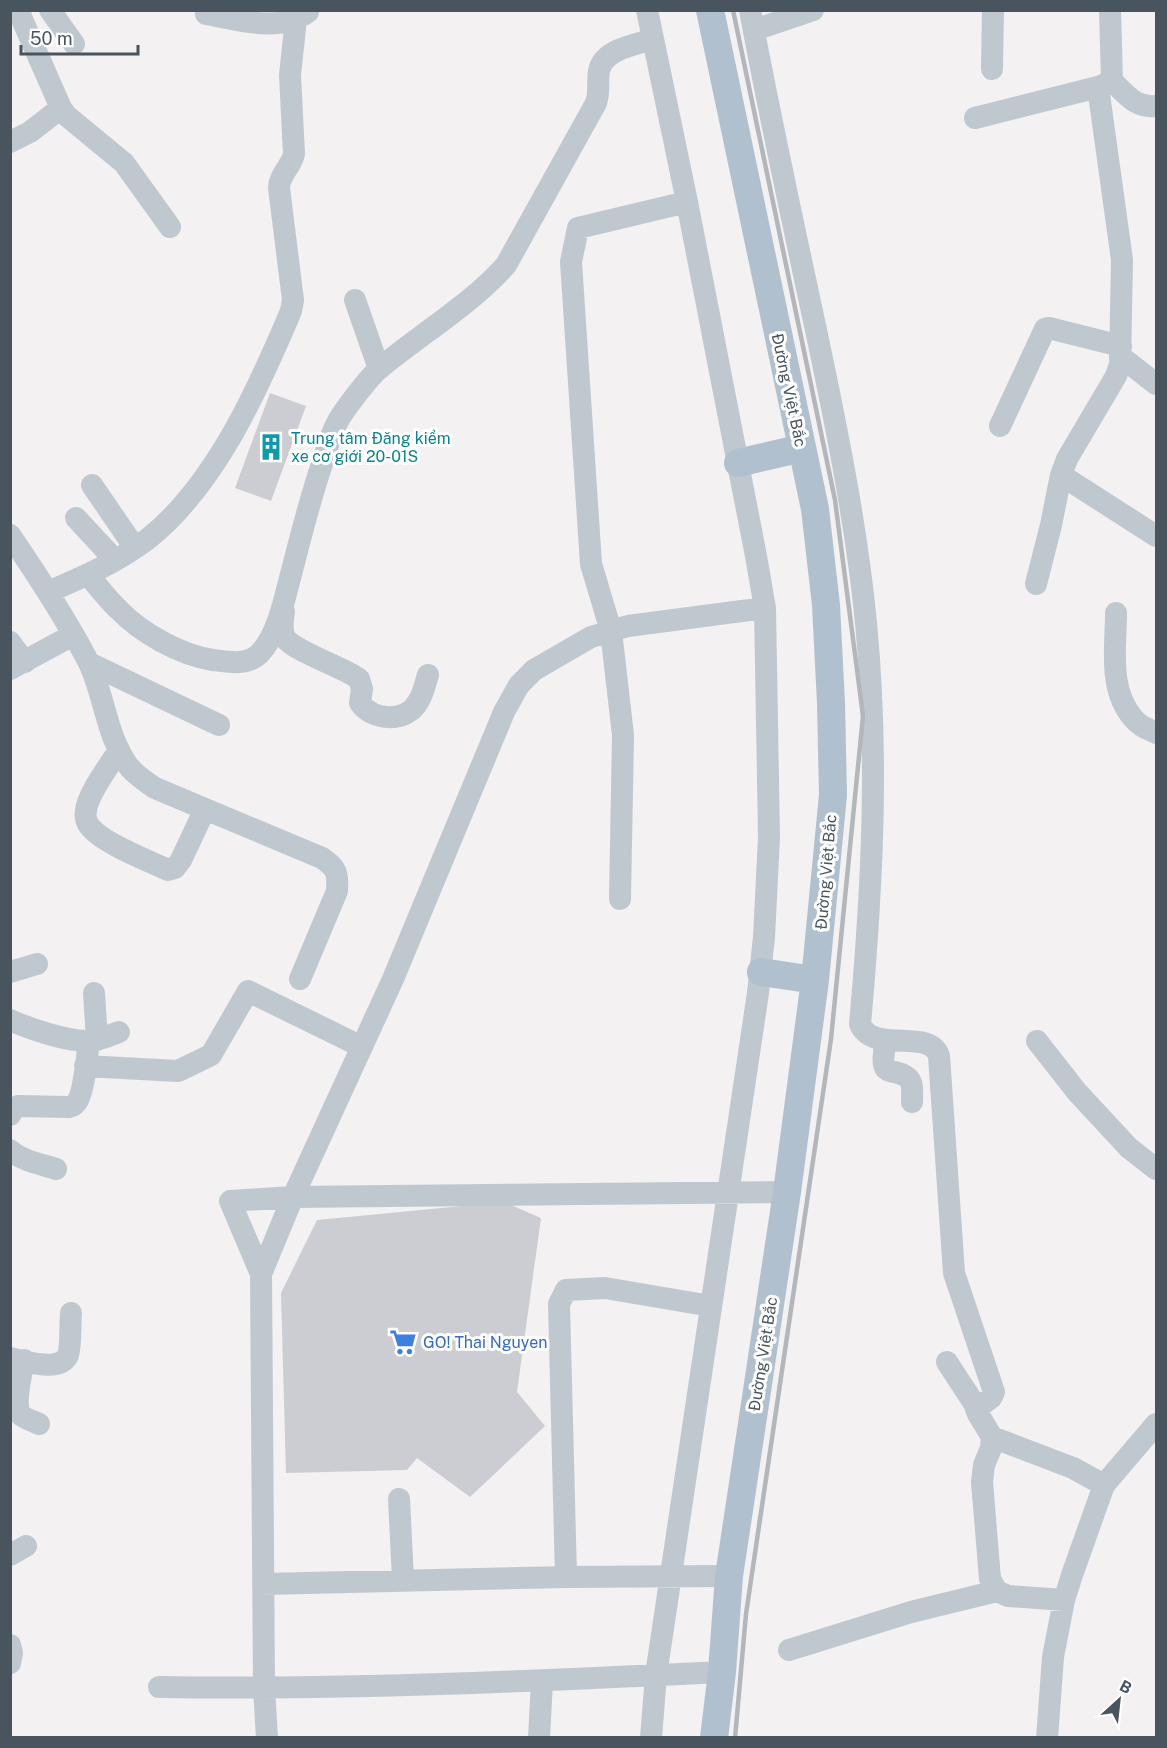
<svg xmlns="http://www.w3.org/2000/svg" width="1167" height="1748" font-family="'Public Sans',sans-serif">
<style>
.building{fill:#cbcdd3}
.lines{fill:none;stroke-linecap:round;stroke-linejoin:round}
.minor{stroke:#bfc8cf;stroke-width:22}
.major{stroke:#b1c0cf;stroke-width:28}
.rail{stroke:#b3b6bb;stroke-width:4.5}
.labels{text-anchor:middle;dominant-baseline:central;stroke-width:6;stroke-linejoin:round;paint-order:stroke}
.street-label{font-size:16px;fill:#48545e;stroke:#fff}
.culture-label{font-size:16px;fill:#0d838f;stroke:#fff;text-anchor:start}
.shop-label{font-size:16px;fill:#366cbe;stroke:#fff;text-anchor:start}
</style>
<rect width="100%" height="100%" fill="#f3f1f1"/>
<path class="building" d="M270 393 306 406 271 501 235 488Z
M504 1202 541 1218 517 1392 545 1426 470 1497 417 1458 407 1470 286 1473 281 1293 317 1220Z"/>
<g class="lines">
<path class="minor" d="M20 10 21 17 61 108 67 116 124 163 170 227
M50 10 74 44
M647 10 687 202 756 556 765 608 769 837 764 937 758 993 656 1675 651 1738
M750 10C771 124 796 236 820 349 839 440 857 530 866 623 879 757 872 891 860 1024 873 1055 930 1027 939 1056L954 1273 994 1392 991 1398 976 1409 978 1414 992 1437 991 1448 984 1465 982 1482 990 1579 997 1591
M206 14C240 20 278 33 308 12
M754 30 813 10
M992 69 993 10
M1112 81C1127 95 1135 108 1156 106
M975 118 1098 87
M10 142 30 132 61 108
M355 300 379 369
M1120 356 1156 384
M1000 426 1045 329 1049 328 1121 346
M1061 475 1156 536
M92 485 135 548
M76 518 115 560
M10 535C38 576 65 617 88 661 105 695 106 738 130 768 137 776 146 782 155 788L322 858C337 868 338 873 337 891L300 979
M88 575C98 586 107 599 118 609 141 633 180 655 213 660 228 662 248 666 260 653 277 635 284 601 290 578 300 540 309 502 322 464 328 445 333 426 345 410 353 399 370 376 380 368 422 333 469 306 506 265L596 103C600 92 597 82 599 71 603 49 635 45 653 39
M1036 584 1051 525 1061 475 1067 459 1116 376 1120 364 1122 260 1098 87 1112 81 1110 10
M48 592C83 577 118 562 149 538 216 484 258 389 291 311L293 300 279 188C279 175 291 167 294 154L290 75 296 19
M284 611C283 619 281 631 285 638 295 652 343 667 359 679L362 689 360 703C373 721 406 723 418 702 423 695 425 684 428 675
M1116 613C1116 647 1108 689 1133 718 1139 726 1148 729 1156 733
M10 642 25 662
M89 663 219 725
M10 669 73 635
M119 750C110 765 87 794 86 811 85 815 86 820 88 824 99 842 147 860 168 870L175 868 181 860 205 809
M620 899 623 735 611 631 591 564 571 262 578 228 687 202
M10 972 37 964
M94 993 97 1040
M10 1020C30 1029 66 1041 87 1041 98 1041 109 1036 119 1032
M886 1040C885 1047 881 1063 886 1069 888 1071 893 1072 895 1072 915 1077 912 1085 912 1102
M1037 1041 1077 1092 1129 1148 1156 1169
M85 1066 178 1071 211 1055 248 991 362 1047
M10 1115 14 1108 18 1106 68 1107C72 1106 73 1107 76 1103 84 1095 87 1054 89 1042
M10 1150C22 1161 41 1164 56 1169
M261 1274 230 1201 293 1197 787 1192
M10 1358C25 1361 60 1373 68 1355 71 1348 70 1323 71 1313
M24 1360C22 1371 13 1407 21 1415 25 1419 34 1421 39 1424
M947 1362 977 1408
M992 1437 1073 1468 1104 1485
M399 1499 403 1580
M10 1555 26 1546
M566 1577 559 1304 566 1290 605 1288 711 1306
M263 1584 566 1577 729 1576
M10 1645 12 1653 10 1663
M789 1650 911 1612 997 1591 1008 1596 1064 1600
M159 1687C347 1690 535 1681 722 1672
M267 1738 264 1688 261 1274 292 1199 393 979 504 712 519 685 534 670 591 637 628 626 765 608
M539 1738 542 1681
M1047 1738 1053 1657 1064 1600 1072 1575 1104 1485 1156 1424"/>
<path class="major" d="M710 10 815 509 826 605 831 703 833 795 815 980 787 1192 729 1576 722 1672 714 1738
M738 463 802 448
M761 972 815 980"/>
<path class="rail" d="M733 10 835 500 863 716 831 1039 746 1614 735 1738"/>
</g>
<defs>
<symbol id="building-bare" viewBox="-9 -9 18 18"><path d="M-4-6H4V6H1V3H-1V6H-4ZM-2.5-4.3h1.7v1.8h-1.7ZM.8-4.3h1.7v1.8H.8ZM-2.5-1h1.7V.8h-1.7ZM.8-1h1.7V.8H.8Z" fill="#0f9aa8" stroke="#fff" stroke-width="2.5" paint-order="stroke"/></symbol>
<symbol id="supermarket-bare" viewBox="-9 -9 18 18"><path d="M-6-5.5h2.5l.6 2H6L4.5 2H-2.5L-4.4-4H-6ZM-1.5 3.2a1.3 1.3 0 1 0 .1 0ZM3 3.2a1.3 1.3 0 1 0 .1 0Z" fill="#3f7fe0" stroke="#fff" stroke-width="2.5" paint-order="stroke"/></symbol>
</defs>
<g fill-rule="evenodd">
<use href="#building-bare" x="252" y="428" width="38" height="38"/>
<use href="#supermarket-bare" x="384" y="1323" width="38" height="38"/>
</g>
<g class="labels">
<g class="street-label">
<text transform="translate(789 390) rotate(78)">Đường Việt Bắc</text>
<text transform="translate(826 872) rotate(-85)">Đường Việt Bắc</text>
<text transform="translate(763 1354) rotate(-81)">Đường Việt Bắc</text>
</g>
<g class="culture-label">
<text x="291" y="438">Trung tâm Đăng kiểm<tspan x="291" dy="18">xe cơ giới 20-01S</tspan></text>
</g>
<g class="shop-label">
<text x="423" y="1342">GO! Thai Nguyen</text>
</g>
</g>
<rect width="1167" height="1748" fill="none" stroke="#48545e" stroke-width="24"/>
<g transform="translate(1119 1700) rotate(27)" stroke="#ffffff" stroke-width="4.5" paint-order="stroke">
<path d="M0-4.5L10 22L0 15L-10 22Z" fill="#48545e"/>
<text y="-9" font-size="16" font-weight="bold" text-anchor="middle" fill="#48545e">B</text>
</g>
<path d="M21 45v9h117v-9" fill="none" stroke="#48545e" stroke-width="3"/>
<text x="30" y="45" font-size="18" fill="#48545e" stroke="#ffffff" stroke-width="4.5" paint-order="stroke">50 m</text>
</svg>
